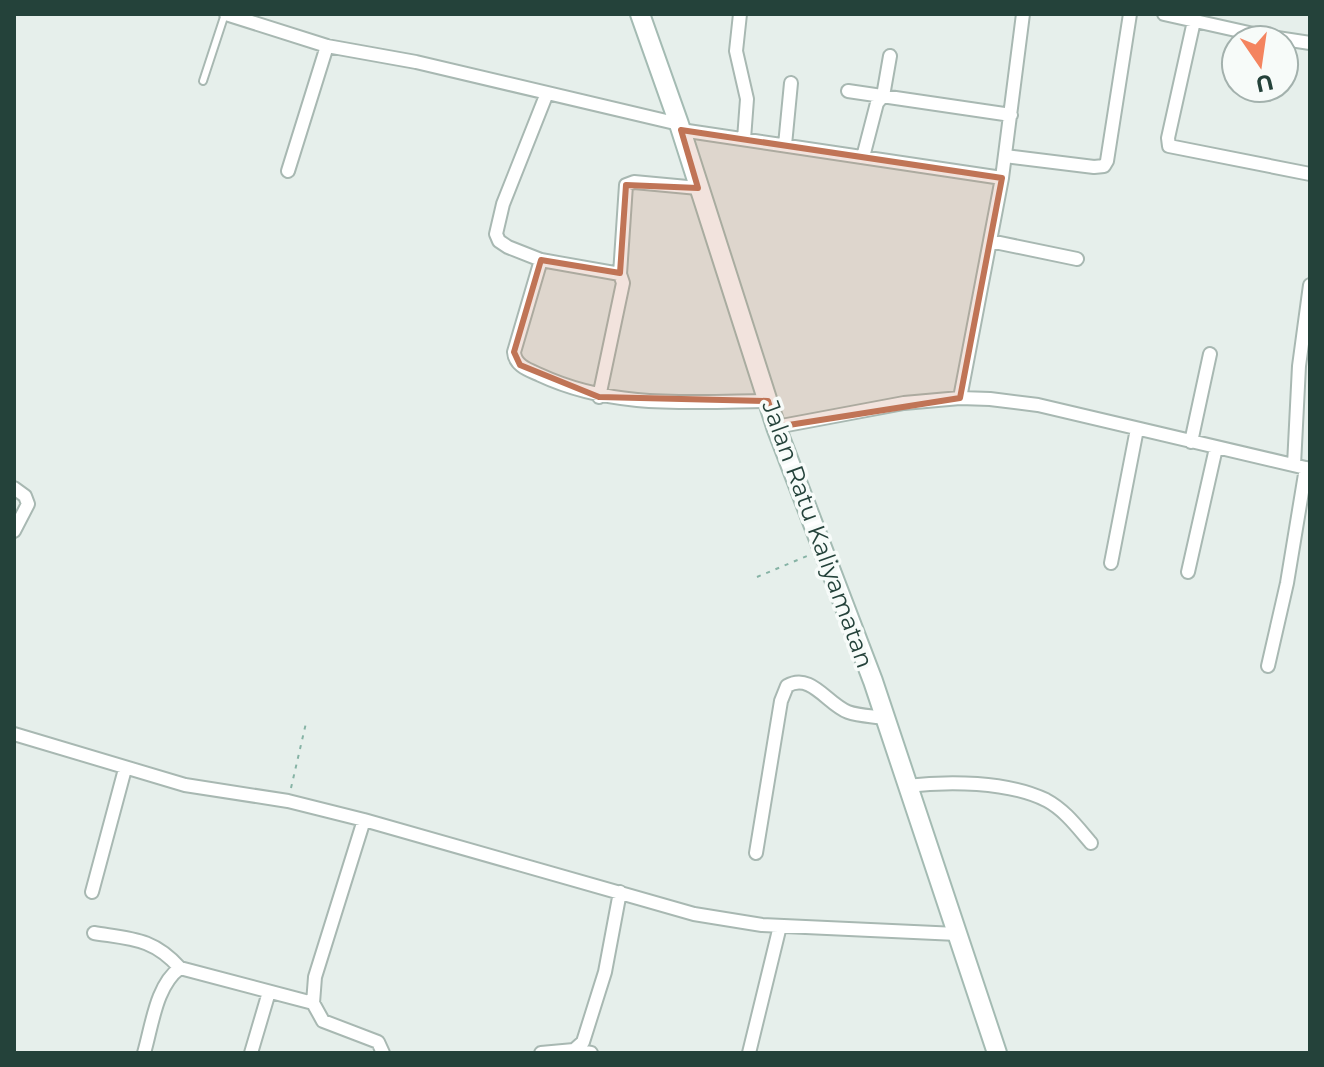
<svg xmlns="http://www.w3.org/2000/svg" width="1324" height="1067" font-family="Montserrat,sans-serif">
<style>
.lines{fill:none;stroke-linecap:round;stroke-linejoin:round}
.lane-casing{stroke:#a8b8b2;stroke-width:10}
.street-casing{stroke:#a8b8b2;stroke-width:16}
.secondary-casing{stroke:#a4bbb3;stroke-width:22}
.path{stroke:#86b3a5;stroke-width:2;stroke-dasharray:4 6;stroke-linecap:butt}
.lane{stroke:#fff;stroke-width:6}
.street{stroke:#fff;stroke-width:12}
.secondary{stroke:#fff;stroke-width:18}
.marked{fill:#c07456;fill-opacity:0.2;stroke:#c07456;stroke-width:6;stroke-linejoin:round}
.labels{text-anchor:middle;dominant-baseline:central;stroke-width:7;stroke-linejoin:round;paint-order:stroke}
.street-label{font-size:24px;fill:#24423a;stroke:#f7fbf9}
</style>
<rect width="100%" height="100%" fill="#e6efeb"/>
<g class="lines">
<defs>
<path id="lane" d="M203 81 225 14"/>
<path id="street" d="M226 14 327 46 416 62 679 124
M740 14 736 51 747 99 744 139
M1164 14 1258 35 1310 43
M1194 21 1168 138 1169 146 1310 174
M848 91 1011 115
M547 93 503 204 496 234 499 241 508 247 541 260 620 274
M681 130 1002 178
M785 145 791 83
M1005 156 1094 167 1104 166 1107 161 1130 14
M863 157 877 103 883 96 890 56
M288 171 327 46
M990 241 1077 259
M541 260 514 352C515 366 529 370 540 375 613 409 689 402 768 401
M599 397 623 283 620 274 626 185 634 182 698 188
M960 398 1002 178 1023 14
M776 427 904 403 960 398 990 399 1038 405 1310 469
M1191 442 1210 354
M1294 465 1299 366 1310 285
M14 488 25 496 28 504 14 531
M1111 563 1137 429
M1188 572 1216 448
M1268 666 1287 583 1306 468
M14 734 185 785 288 801 364 820 694 914 762 925 957 934
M906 786C948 781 1007 781 1046 800 1065 810 1078 828 1091 843
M364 820 315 977 313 1003 323 1021 378 1042 383 1053
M756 853 781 701 787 686C811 672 827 704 848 712 859 716 873 716 885 718
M92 892 125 769
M94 933C132 939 153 938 180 968
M574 1050 591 1053
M144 1053C152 1026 156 985 180 968L313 1003
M251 1053 269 992
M541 1053 574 1050 583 1042 605 972 620 892
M749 1053 780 926"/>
<path id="secondary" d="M640 14 679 124 776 427 873 681 997 1053"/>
</defs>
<use href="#lane" class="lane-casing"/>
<use href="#street" class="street-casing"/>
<use href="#secondary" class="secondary-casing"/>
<path class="path" d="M757 577 807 556
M291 788 306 723"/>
<use href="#lane" class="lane"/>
<use href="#street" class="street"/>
<use href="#secondary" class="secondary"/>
</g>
<path class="marked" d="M681 130 1002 178 960 398 776 427 768 401 599 397 520 365 514 352 541 260 620 273 626 185 698 188Z"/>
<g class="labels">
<g class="street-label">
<text transform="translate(818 534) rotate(70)">Jalan Ratu Kaliyamatan</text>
</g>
</g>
<rect width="1324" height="1067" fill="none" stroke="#24423a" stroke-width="32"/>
<g transform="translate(1260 64) rotate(167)"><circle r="38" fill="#f7fbf9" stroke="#a3b1ad" stroke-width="2"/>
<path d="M0-6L14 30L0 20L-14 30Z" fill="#f4845f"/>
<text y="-12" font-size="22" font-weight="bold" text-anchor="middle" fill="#24423a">U</text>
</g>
</svg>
